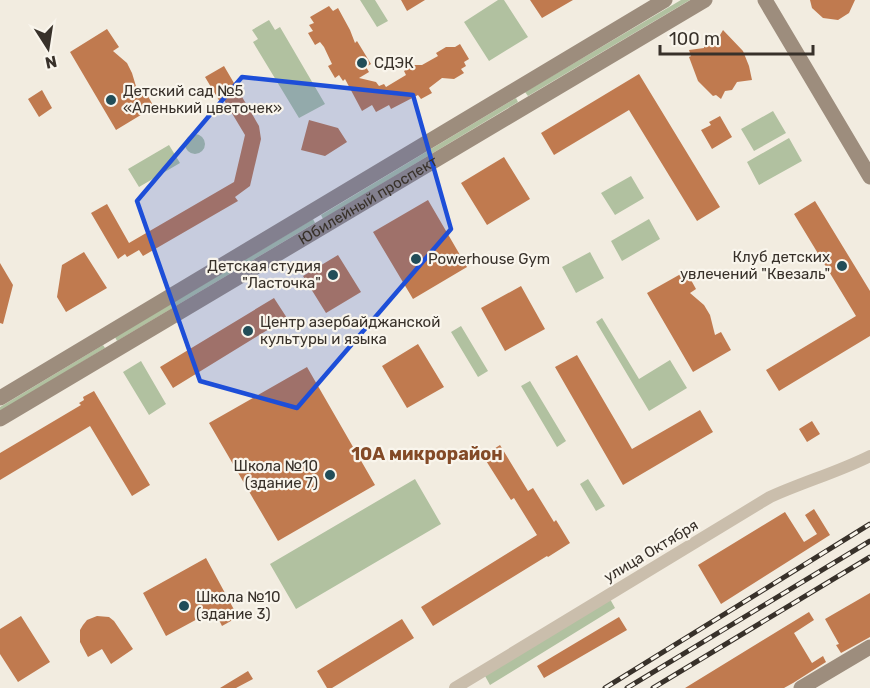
<svg xmlns="http://www.w3.org/2000/svg" width="870" height="688" font-family="Rubik,sans-serif">
<style>
.green{fill:#b1c1a0}
.building{fill:#c07a4f}
.lines{fill:none;stroke-linecap:round;stroke-linejoin:round}
.street{stroke:#cabeac;stroke-width:12}
.secondary{stroke:#9d8d7d;stroke-width:15}
.rail-casing{stroke:#38312a;stroke-width:5}
.rail{stroke:#f9f5ec;stroke-width:3;stroke-dasharray:9;stroke-linecap:butt}
.marked{fill:#1d4ed8;fill-opacity:0.2;stroke:#1d4ed8;stroke-width:4.5;stroke-linejoin:round}
.poi-dot{fill:#214d58;stroke:#f9f5ec;stroke-width:2}
.labels{text-anchor:middle;dominant-baseline:central;stroke-width:4.5;stroke-linejoin:round;paint-order:stroke}
.poi-label{font-size:15px;fill:#38312a;stroke:#f9f5ec;text-anchor:start}
.street-label{font-size:15px;fill:#38312a;stroke:#f9f5ec}
.quarter-label{font-size:18px;font-weight:bold;fill:#834a27;stroke:#f9f5ec}
</style>
<rect width="100%" height="100%" fill="#f2ece0"/>
<path class="green" d="M360 0H375L388 21 377 27Z
M498 0H504L528 37 489 61 464 22Z
M681 0H690L528 96 525 92Z
M269 20 275 30 280 27 325 104 299 118 253 42 258 39 252 30Z
M516 98 518 102 323 219 321 215Z
M773 111 786 133 754 151 741 129Z
M185 144a10 10 0 1 1 20 0a10 10 0 1 1-20 0Z
M789 138 802 161 759 185 747 162Z
M169 145 180 163 139 187 128 169Z
M631 176 644 198 615 215 601 193Z
M313 219 315 223 117 341 115 337Z
M649 219 660 239 622 261 611 241Z
M590 252 604 278 576 293 562 267Z
M602 318 639 379 670 360 687 388 649 411 596 322Z
M461 326 488 371 478 377 451 332Z
M103 345 105 348 0 412V407Z
M141 361 166 404 149 415 123 372Z
M530 381 566 441 557 447 521 386Z
M415 479 441 524 296 609 270 564Z
M588 479 605 506 596 511 580 484Z
M610 599 615 608 490 685 485 676Z"/>
<path class="building" d="M401 0H425L407 11Z
M530 0H573L542 18Z
M810 0H855L849 13 838 20 823 18 812 8Z
M329 6 333 11 338 8 350 30 355 43 357 41 371 64 366 67 369 72 359 78 376 82 379 86 384 84 386 87 406 75 404 71 414 65H422L438 56 436 53 446 47H455L460 44 469 59 464 62 466 66 461 69 464 73 454 79 442 78 429 88 432 93 421 99 418 95 391 109 389 105 376 112 372 105 362 111 345 79 343 81 339 75 335 78 328 66 332 64 324 47 320 42 315 45 308 33 313 31 309 25 314 23 310 17Z
M107 29 119 47 113 51 127 63 132 73 138 93 144 89 154 107 116 130 70 52Z
M723 30 743 51 749 66 752 80 737 82 732 90 725 91 721 99 716 95 713 96 698 81 689 57 691 56 689 50 704 48V42L713 47Z
M224 66 259 126 261 139 250 186 235 197 238 201 143 256 139 250 127 257 125 254 118 259 91 213 107 204 129 243 234 182 245 135 224 100 220 102 205 77Z
M639 74 720 207 697 221 629 110 554 155 541 133Z
M42 90 52 108 39 117 28 99Z
M720 116 732 137 712 149 701 130 711 125 709 122Z
M309 120 338 128 347 142 325 156 301 150Z
M504 157 530 199 487 225 461 183Z
M428 200 467 267 413 299 373 232Z
M815 201 870 291V336L779 391 766 370 856 316 794 214Z
M84 252 107 288 66 312 57 297 62 265Z
M338 255 361 292 326 313 303 276Z
M0 263 13 285 3 324 0 323Z
M686 271 696 289 690 293 704 305 710 315 715 335 721 332 731 350 693 372 647 293Z
M521 286 545 329 505 351 481 308Z
M274 298 287 318 173 388 160 367Z
M418 344 444 387 407 408 382 366Z
M577 355 632 449 700 410 713 432 623 485 555 367Z
M307 367 375 485 278 541 209 423Z
M94 391 150 485 132 496 90 426 0 480V453L81 405 79 403 84 400 83 397Z
M812 421 820 434 807 442 799 429Z
M500 445 528 491 533 488 554 522 556 520 570 543 548 557 547 556 433 626 421 607 537 535 514 498 511 500 483 456Z
M814 509 830 535 721 604 698 565 785 512 804 542 817 534 805 515Z
M206 558 238 617 222 626 214 610 166 636 143 593Z
M870 593V637L841 653 836 645 839 644 825 619Z
M809 612 814 620 794 633 812 663 823 656 826 662 793 683 784 688H685Z
M21 616 50 662 18 682 0 654V629Z
M97 616 109 617 114 621 133 649 111 664 102 649 88 657 80 642V630L83 625 87 620Z
M619 617 627 630 544 678 537 666Z
M402 619 414 638 332 688H327L317 671Z
M248 671 253 679 236 688H220Z"/>
<g class="lines">
<path class="street" d="M455 688 770 497C803 482 838 472 870 456"/>
<g class="secondary">
<path d="M765 0 870 177"/>
<path d="M0 398 665 0"/>
<path id="s1" d="M0 419 705 0"/>
<path d="M801 688 870 647"/>
</g>
<defs>
<path id="rail" d="M605 688 870 524
M627 688 870 541
M653 688 870 557"/>
</defs>
<use href="#rail" class="rail-casing"/>
<use href="#rail" class="rail"/>
</g>
<path class="marked" d="M242 77 413 95 451 229 297 408 200 381 137 201Z"/>
<g class="poi-dot">
<circle cx="362" cy="63" r="6"/>
<circle cx="111" cy="100" r="6"/>
<circle cx="416" cy="259" r="6"/>
<circle cx="842" cy="266" r="6"/>
<circle cx="333" cy="275" r="6"/>
<circle cx="248" cy="331" r="6"/>
<circle cx="330" cy="475" r="6"/>
<circle cx="184" cy="606" r="6"/>
</g>
<g class="labels">
<g class="poi-label">
<text x="374" y="63">СДЭК</text>
<text x="123" y="91">Детский сад №5<tspan x="123" dy="17">«Аленький цветочек»</tspan></text>
<text x="830" y="257" text-anchor="end">Клуб детских<tspan x="830" dy="17">увлечений "Квезаль"</tspan></text>
<text x="428" y="259">Powerhouse Gym</text>
<text x="321" y="266" text-anchor="end">Детская студия<tspan x="321" dy="17">"Ласточка"</tspan></text>
<text x="260" y="322">Центр азербайджанской<tspan x="260" dy="17">культуры и языка</tspan></text>
<text x="318" y="466" text-anchor="end">Школа №10<tspan x="318" dy="17">(здание 7)</tspan></text>
<text x="196" y="597">Школа №10<tspan x="196" dy="17">(здание 3)</tspan></text>
</g>
<g class="street-label">
<text stroke="none"><textPath href="#s1" startOffset="428">Юбилейный проспект</textPath></text>
<text transform="translate(651 551) rotate(-31)">улица Октября</text>
</g>
<g class="quarter-label">
<text x="427" y="454">10А микрорайон</text>
</g>
</g>
<g transform="translate(48 48) rotate(168)" stroke="#f9f5ec" stroke-width="4.5" paint-order="stroke">
<path d="M0-4.5L10 22L0 15L-10 22Z" fill="#38312a"/>
<text y="-9" font-size="16" font-weight="bold" text-anchor="middle" fill="#38312a">N</text>
</g>
<path d="M660 45v9h153v-9" fill="none" stroke="#38312a" stroke-width="3"/>
<text x="669" y="45" font-size="18" fill="#38312a" stroke="#f9f5ec" stroke-width="4.5" paint-order="stroke">100 m</text>
</svg>
